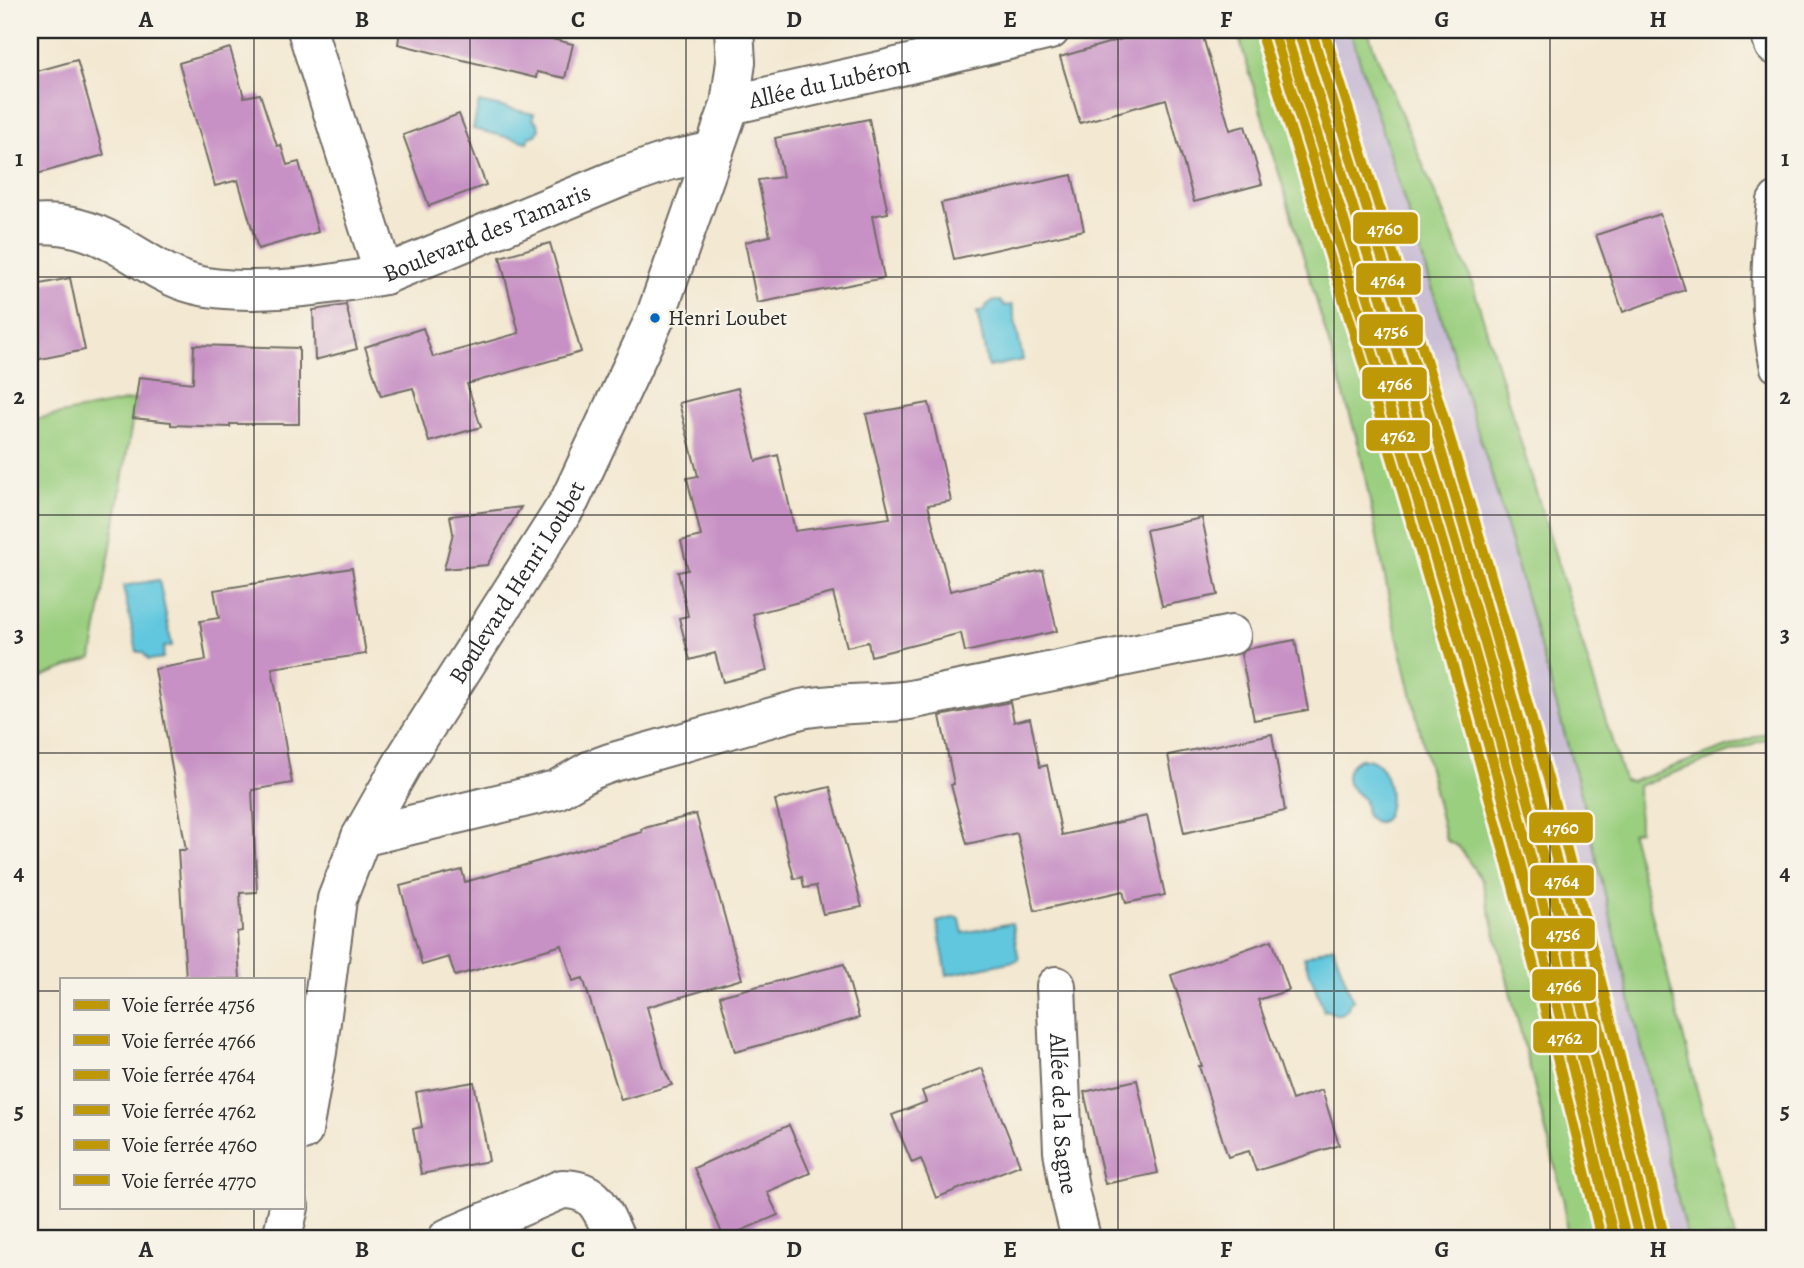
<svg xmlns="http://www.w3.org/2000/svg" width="1804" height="1268" font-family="Alegreya,serif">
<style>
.industrial{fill:#cbbfd5}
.green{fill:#9bcf80;stroke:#637d56;stroke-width:2}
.water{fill:#61c7de;stroke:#467984;stroke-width:2}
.building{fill:#c791c5}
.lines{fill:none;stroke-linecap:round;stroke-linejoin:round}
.lane-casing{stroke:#716d65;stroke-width:30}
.street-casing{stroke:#716d65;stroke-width:42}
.primary-casing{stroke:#716d65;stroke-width:42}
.lane{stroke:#fff;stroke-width:26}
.street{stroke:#fff;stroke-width:38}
.primary{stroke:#fff;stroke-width:38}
.rail-1-casing{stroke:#f7f3e8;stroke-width:16}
.rail-2-casing{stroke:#f7f3e8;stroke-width:16}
.rail-3-casing{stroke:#f7f3e8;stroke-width:16}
.rail-4-casing{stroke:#f7f3e8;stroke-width:16}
.rail-5-casing{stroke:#f7f3e8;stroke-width:16}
.rail-6-casing{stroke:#f7f3e8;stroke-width:16}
.rail-1{stroke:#be9806;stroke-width:10}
.rail-2{stroke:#be9806;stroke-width:10}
.rail-3{stroke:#be9806;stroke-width:10}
.rail-4{stroke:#be9806;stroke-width:10}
.rail-5{stroke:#be9806;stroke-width:10}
.rail-6{stroke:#be9806;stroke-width:10}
.grid{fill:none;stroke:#2b2b2b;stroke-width:2;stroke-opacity:0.55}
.bus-dot{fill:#0065bd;stroke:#f7f3e8;stroke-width:2.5}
.labels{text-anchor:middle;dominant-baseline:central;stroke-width:5;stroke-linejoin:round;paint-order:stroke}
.bus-label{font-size:22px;fill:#2b2b2b;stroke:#f7f3e8;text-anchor:start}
.street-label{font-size:24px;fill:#2b2b2b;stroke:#f7f3e8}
.line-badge{stroke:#f7f3e8;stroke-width:2.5}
.badge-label{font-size:19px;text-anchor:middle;font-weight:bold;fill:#fff}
.neatline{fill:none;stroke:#2b2b2b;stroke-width:2.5}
.grid-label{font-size:23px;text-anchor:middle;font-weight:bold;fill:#2b2b2b}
</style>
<rect width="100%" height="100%" fill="#f7f3e8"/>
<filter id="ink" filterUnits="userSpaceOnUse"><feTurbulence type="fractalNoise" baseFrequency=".0143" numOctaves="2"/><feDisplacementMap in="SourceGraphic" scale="14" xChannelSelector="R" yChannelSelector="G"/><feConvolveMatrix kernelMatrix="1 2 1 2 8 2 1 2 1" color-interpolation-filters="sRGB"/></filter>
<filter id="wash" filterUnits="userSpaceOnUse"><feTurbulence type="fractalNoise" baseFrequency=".00686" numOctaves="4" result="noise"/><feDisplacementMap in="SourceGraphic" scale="28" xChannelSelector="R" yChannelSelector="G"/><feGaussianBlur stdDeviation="1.57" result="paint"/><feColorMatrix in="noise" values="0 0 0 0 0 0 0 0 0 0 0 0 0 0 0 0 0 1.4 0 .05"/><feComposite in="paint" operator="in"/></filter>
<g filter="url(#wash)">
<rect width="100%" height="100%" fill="#f3e8d1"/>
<path class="industrial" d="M1274 30H1352L1492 476 1580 789 1687 1238H1615L1596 1151 1507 800 1488 715 1313 142Z"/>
<path class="green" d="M1237 30H1274L1313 142 1488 715C1528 890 1576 1063 1615 1238H1567L1564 1202 1482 881 1459 847 1446 840 1392 613 1359 446Z
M1350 30H1368L1374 49 1471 279 1624 780 1631 782 1774 730V736L1638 786 1639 830 1631 833 1735 1238H1687L1580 789 1492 476Z
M136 399 92 658 30 681V420Z"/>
<path class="water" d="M479 102 534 114 533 119 538 123 539 130 536 135 529 137 528 142 473 129Z
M993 301H1000L1005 306 1012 305 1023 360 988 367 977 312 983 311 987 305Z
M159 580 172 646 164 647 163 658 149 660 142 652H137L123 586Z
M1360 759C1364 759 1368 759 1371 760 1398 770 1394 837 1370 819 1363 814 1367 806 1363 799 1359 794 1352 790 1348 784 1345 771 1349 765 1360 759Z
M956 917 960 920 963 933 1012 923 1019 960 947 975 937 922Z
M1333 946 1353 1001 1350 1002C1347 1014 1338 1018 1327 1010L1324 1011 1304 957Z"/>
<g id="blocks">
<path class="building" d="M400 30H513L573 44 565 78 537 72 536 78 398 44Z
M1153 30H1201L1230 130 1245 126 1262 184 1194 202 1166 99 1080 123 1060 57Z
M230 48 244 97 260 94 277 146 281 145 287 165 299 162 318 232 258 249 238 180 215 186 179 63Z
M77 60 104 155 30 176V73Z
M459 114 486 185 429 206 403 135Z
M869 119 888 213 872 216 884 278 757 303 745 242 770 236 758 180 783 177 775 138Z
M1072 175 1084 230 954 259 941 203Z
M1660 214 1685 290 1623 312 1596 235Z
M550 243 581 352 467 384 481 427 429 442 413 388 381 396 365 347 423 328 433 357 519 333 500 257Z
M70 278 85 350 30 361V286Z
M346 305 357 349 315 360 313 310Z
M194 345 299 348V424H230V427L171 425V422L133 418 139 377 193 383Z
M738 388 756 461 778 455 795 531 890 518 866 414 929 403 951 501 928 505 950 591 1043 570 1057 631 965 652 961 633 871 656 868 642 847 647 833 593 753 614 767 671 723 682 715 653 690 660 679 618 688 616 678 572 688 570 681 541 701 536 687 478 698 476 679 403Z
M521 507 487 565 444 569 453 533 450 516Z
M1202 518 1218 595 1162 606 1146 530Z
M352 568 366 654 272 668 292 783 252 790 257 892 240 893 242 931 237 932 240 979H186L178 850H186L155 669 206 660 200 621 219 618 214 590Z
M1295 640 1308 710 1254 720 1241 654 1247 649Z
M1010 702 1014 722 1030 718 1040 767 1047 765 1062 835 1147 816 1165 895 1126 903 1123 891 1035 911 1017 833 967 844 951 785 954 784 940 716Z
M1272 734 1285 811 1184 833 1168 755Z
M830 787 862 907 823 914 816 886 804 888 802 877 794 879 775 800Z
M696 814 742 979 647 1007 664 1069 672 1085 621 1100 583 978 573 981 562 945 455 976 449 957 422 965 400 886 462 870 465 882 642 832 641 829Z
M1272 940 1289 990 1258 1000 1292 1100 1322 1090 1339 1145 1256 1171 1249 1151 1228 1157 1199 1066H1202L1171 975Z
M844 964 859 1018 735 1052 720 996Z
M982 1068 1020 1165 936 1198 921 1159 912 1163 892 1115 926 1102 922 1091Z
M1137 1080 1158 1173 1105 1184 1084 1092Z
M474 1082 489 1161 421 1174 413 1129 422 1127 416 1092Z
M789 1125 810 1173 767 1192 778 1215 724 1238 694 1168Z"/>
</g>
</g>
<g filter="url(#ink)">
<use href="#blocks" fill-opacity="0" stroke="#716d65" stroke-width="2"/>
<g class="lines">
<defs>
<path id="lane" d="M1774 196 1771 200C1765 256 1761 313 1774 368"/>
<g id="street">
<path id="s1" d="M307 30 384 275 622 177 668 161 714 151"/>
<path id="s2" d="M730 105 880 71 1050 30"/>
<path d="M30 225C59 222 86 228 112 242 140 256 163 276 193 284 211 289 232 290 251 290 296 290 340 283 384 275"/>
<path d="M361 837 556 790 591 770 610 763 801 709C837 702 874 705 910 700L1231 635"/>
<path id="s3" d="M1056 986 1063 1151 1070 1194 1081 1238"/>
<path id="s4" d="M303 1131 317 1052 337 899 361 837 407 756 570 500 655 318 730 105 736 62 734 30"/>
<path d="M282 1238 289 1207"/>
<path d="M448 1238 562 1189C598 1189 601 1210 615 1238"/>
</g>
<path id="primary" d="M1769 30 1774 45"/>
</defs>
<use href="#lane" class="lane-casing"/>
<use href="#street" class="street-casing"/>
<use href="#primary" class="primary-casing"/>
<use href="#lane" class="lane"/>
<use href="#street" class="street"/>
<use href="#primary" class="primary"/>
<defs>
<path id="rail-1" d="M1298 30C1360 231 1424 431 1482 633 1539 834 1590 1036 1639 1238"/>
<path id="rail-2" d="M1286 34C1348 234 1412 434 1470 635 1527 835 1578 1036 1626 1238"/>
<path id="rail-3" d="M1311 30C1373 230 1437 430 1494 632 1551 832 1602 1033 1651 1235"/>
<path id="rail-4" d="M1275 37C1336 237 1400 436 1458 637 1515 836 1566 1037 1614 1238"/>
<path id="rail-5" d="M1324 30C1385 228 1448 425 1505 624 1563 826 1614 1029 1663 1232"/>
<path id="rail-6" d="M1263 41C1325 242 1390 443 1447 645 1503 842 1554 1040 1601 1238"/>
</defs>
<use href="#rail-1" class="rail-1-casing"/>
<use href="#rail-2" class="rail-2-casing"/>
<use href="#rail-3" class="rail-3-casing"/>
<use href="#rail-4" class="rail-4-casing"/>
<use href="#rail-5" class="rail-5-casing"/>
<use href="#rail-6" class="rail-6-casing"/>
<use href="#rail-1" class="rail-1"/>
<use href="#rail-2" class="rail-2"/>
<use href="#rail-3" class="rail-3"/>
<use href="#rail-4" class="rail-4"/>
<use href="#rail-5" class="rail-5"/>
<use href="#rail-6" class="rail-6"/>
</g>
</g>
<path class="grid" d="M254 30V979M470 30V1238M686 30V1238M902 30V1238M1118 30V1238M1334 30V1238M1550 30V1238M30 277H1774M30 515H1774M30 753H1774M30 991H61M303 991H1774M254 1207V1238"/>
<circle class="bus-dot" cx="655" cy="318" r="6"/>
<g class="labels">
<g class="bus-label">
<text x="668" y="318">Henri Loubet</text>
</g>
<g class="street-label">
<text stroke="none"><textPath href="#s2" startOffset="102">Allée du Lubéron</textPath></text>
<text stroke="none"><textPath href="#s1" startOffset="368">Boulevard des Tamaris</textPath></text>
<text stroke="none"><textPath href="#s4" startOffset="600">Boulevard Henri Loubet</textPath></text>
<text stroke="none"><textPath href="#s3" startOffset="128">Allée de la Sagne</textPath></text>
</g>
</g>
<g class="line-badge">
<rect x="1352" y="211" width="67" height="34" rx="7" fill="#be9806"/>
<rect x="1355" y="262" width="67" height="34" rx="7" fill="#be9806"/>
<rect x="1358" y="313" width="66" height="34" rx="7" fill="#be9806"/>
<rect x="1361" y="366" width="67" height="34" rx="7" fill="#be9806"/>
<rect x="1365" y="419" width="66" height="33" rx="7" fill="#be9806"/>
<rect x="1528" y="811" width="66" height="33" rx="7" fill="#be9806"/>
<rect x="1529" y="864" width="66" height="33" rx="7" fill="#be9806"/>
<rect x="1530" y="917" width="66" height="33" rx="7" fill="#be9806"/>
<rect x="1531" y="968" width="66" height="34" rx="7" fill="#be9806"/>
<rect x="1532" y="1020" width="66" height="34" rx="7" fill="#be9806"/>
</g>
<g class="badge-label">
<text x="1385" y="235">4760</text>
<text x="1388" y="286">4764</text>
<text x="1391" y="337">4756</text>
<text x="1395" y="390">4766</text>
<text x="1398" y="442">4762</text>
<text x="1561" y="834">4760</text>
<text x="1562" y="887">4764</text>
<text x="1563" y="940">4756</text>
<text x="1564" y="992">4766</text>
<text x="1565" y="1044">4762</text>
</g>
<rect width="1804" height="1268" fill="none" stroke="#f7f3e8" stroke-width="77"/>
<rect x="60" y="978" width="245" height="231" fill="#f7f3e8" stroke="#a5a39c" stroke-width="2"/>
<rect x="74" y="1000" width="35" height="10" fill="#be9806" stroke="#a5a39c" stroke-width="2"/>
<text x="122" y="1012" font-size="21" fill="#2b2b2b">Voie ferrée 4756</text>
<rect x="74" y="1035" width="35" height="10" fill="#be9806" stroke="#a5a39c" stroke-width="2"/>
<text x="122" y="1048" font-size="21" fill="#2b2b2b">Voie ferrée 4766</text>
<rect x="74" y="1070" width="35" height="10" fill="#be9806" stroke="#a5a39c" stroke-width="2"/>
<text x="122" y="1082" font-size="21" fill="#2b2b2b">Voie ferrée 4764</text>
<rect x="74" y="1105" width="35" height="10" fill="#be9806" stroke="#a5a39c" stroke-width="2"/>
<text x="122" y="1118" font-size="21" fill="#2b2b2b">Voie ferrée 4762</text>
<rect x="74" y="1140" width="35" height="10" fill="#be9806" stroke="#a5a39c" stroke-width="2"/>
<text x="122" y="1152" font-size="21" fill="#2b2b2b">Voie ferrée 4760</text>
<rect x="74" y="1175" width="35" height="10" fill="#be9806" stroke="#a5a39c" stroke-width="2"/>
<text x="122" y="1188" font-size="21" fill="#2b2b2b">Voie ferrée 4770</text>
<rect x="38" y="38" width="1728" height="1192" class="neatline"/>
<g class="grid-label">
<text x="146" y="27">A</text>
<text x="362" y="27">B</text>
<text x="578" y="27">C</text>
<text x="794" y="27">D</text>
<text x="1010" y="27">E</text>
<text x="1226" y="27">F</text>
<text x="1442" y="27">G</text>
<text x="1658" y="27">H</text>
<text x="19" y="166">1</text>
<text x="1785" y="166">1</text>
<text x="19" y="404">2</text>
<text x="1785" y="404">2</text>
<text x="19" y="642">3</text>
<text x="1785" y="642">3</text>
<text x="19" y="880">4</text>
<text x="1785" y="880">4</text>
<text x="19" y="1118">5</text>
<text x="1785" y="1118">5</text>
<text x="146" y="1257">A</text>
<text x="362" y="1257">B</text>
<text x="578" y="1257">C</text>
<text x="794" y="1257">D</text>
<text x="1010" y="1257">E</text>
<text x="1226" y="1257">F</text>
<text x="1442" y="1257">G</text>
<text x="1658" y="1257">H</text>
</g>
</svg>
